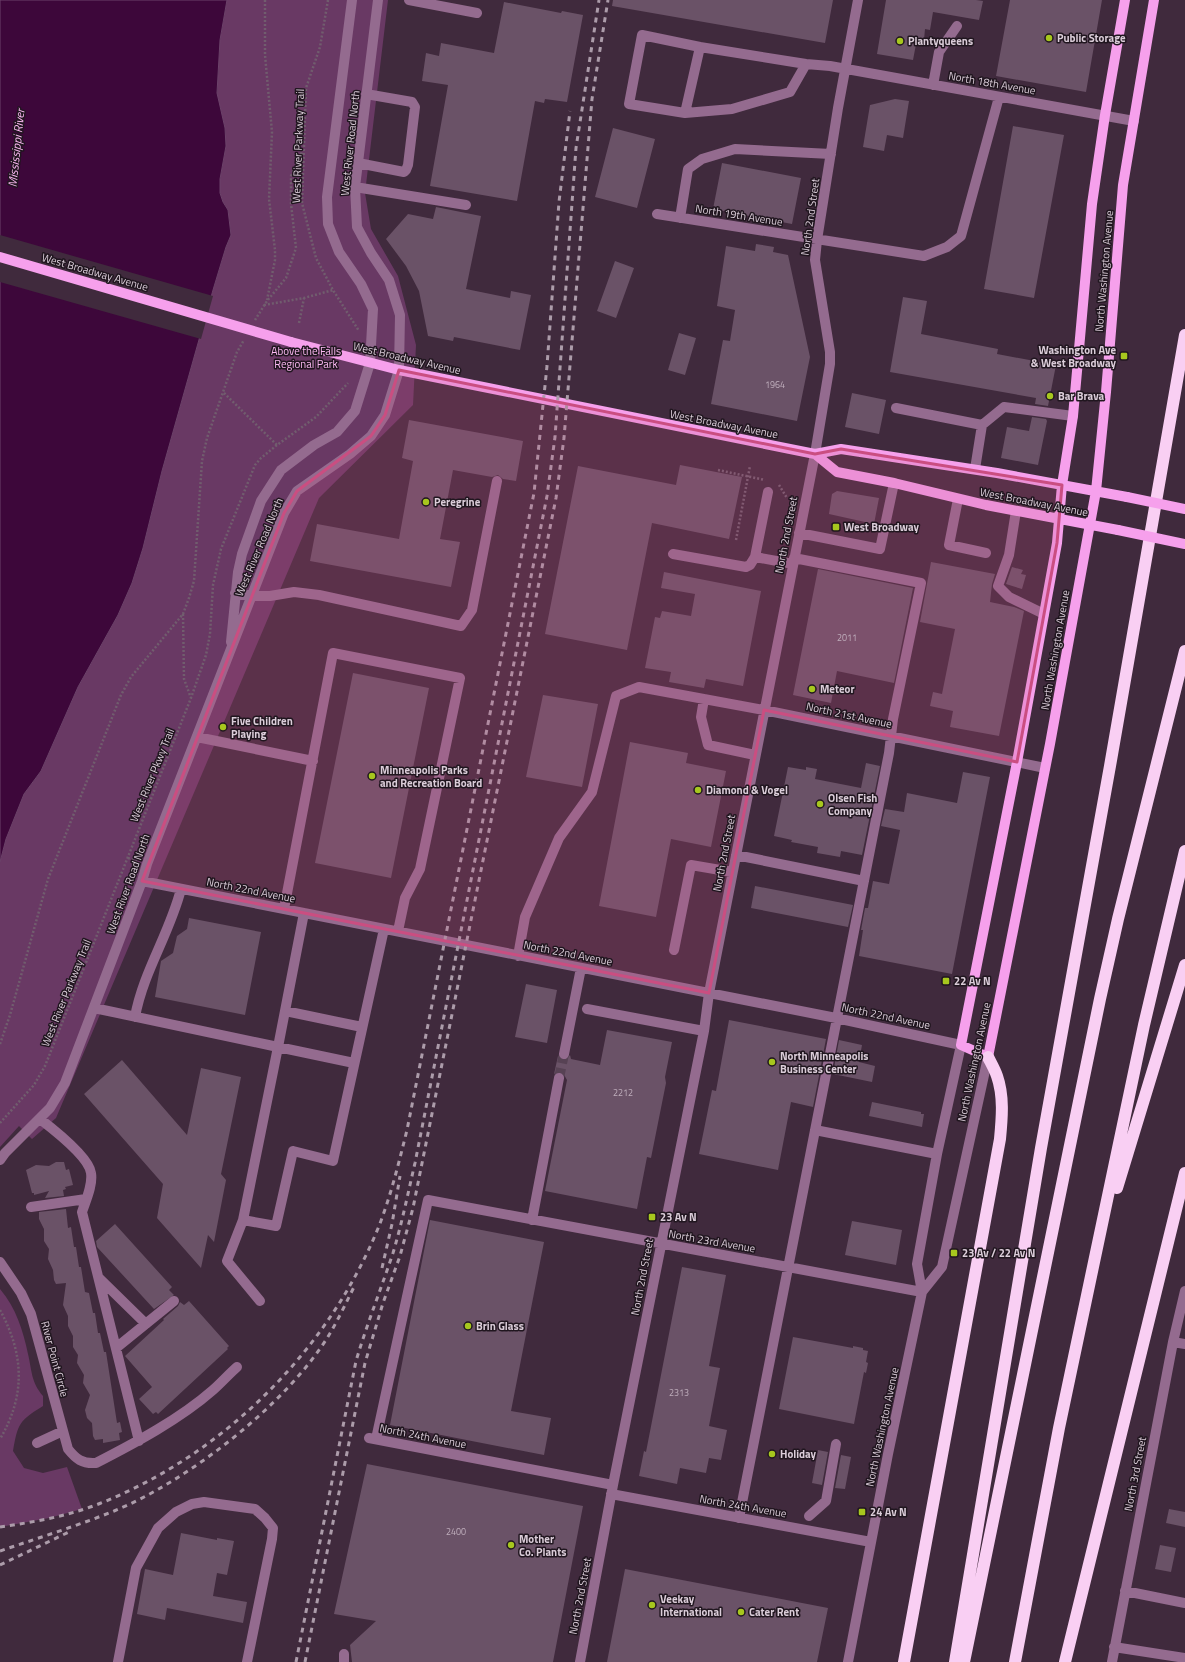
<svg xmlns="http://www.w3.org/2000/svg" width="1185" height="1662" font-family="'Titillium Web',sans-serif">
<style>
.green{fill:#693964}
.water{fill:#3d073a;stroke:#6c426a}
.pier{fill:#402a3d}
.building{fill:#6a5267}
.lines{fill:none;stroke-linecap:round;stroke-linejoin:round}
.minor-tunnel{stroke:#574254;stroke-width:10;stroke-dasharray:10 5;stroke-linecap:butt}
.path{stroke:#715d6e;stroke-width:2.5;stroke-dasharray:2 2;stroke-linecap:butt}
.minor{stroke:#946b8f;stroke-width:10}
.major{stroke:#f6a0ec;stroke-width:10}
.highway{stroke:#f9cff3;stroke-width:12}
.rail{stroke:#ac9caa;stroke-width:3;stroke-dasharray:5 5;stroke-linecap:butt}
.major-bridge{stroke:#f6a0ec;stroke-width:10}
.marked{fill:#ca4e81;fill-opacity:0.2;stroke:#ca4e81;stroke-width:3;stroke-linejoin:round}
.poi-dot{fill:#a7c71e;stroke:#20161f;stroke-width:1.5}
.labels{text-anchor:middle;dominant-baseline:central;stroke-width:3;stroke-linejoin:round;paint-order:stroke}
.number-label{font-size:9px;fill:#bfaebc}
.poi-label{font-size:11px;font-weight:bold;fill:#dbcdd9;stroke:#20161f;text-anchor:start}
.street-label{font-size:11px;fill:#dbcdd9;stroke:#20161f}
.park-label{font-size:11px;fill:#fcb9f3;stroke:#20161f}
.water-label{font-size:12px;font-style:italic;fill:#fbb8f2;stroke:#20161f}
</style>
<rect width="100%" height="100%" fill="#402a3d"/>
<path class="green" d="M227 0H388L365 193 371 229 398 276 416 345 413 405 319 498 56 1118 32 1139 19 1126 0 1147V862L6 839 24 794 41 771 78 687 118 615 132 583 143 548 162 471 213 290 226 247 231 235 228 210 223 202 220 193V179L226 146 225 128 217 94 220 40Z
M0 1289C16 1308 23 1330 28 1354 32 1371 31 1382 43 1396V1406C19 1421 18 1423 13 1451L24 1468 43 1473 67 1467 82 1509 49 1518 0 1527Z"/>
<path class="water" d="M0 0H227L220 40 217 93 225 128 226 146 220 179V193L223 202 228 210 231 235 226 247 213 290 162 471 143 548 132 583 118 615 78 687 41 771 24 794 6 839 0 862Z"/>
<path class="pier" d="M0 235 213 296 201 339 0 282Z"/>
<path class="building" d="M613 0H833L825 43 612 6Z
M886 0H976L983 1 979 20 933 12 930 30 925 29 924 40 917 39 913 60 877 54Z
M1010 0H1102L1086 92 996 76Z
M504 2 561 13 562 11 583 15 567 102 545 99 544 103 535 101 517 201 430 186 448 85 422 81 426 53 439 56 441 43 494 53Z
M895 99 909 101 903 138 887 135 884 151 863 147 870 105Z
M1013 126 1064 135 1034 298 984 289Z
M613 128 655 139 637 208 595 197Z
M722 163 801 178 792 224 713 209Z
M436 207 481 216 466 289 510 298 511 291 531 295 520 350 454 337 453 341 428 336 419 291 406 266 386 239 408 214 433 219Z
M756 244 774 247 773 252 788 255 810 357 797 421 711 404 723 340 730 341 735 310 717 306 726 246 755 251Z
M615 261 634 268 616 318 597 311Z
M903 297 927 301 921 334 998 349 997 354 1056 365 1048 406 1035 404 1036 398 890 372Z
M679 333 696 338 685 375 668 370Z
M852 393 886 400 879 434 845 427Z
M1032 417 1046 419 1047 421 1038 465 1001 458 1007 427 1029 431Z
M409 420 523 441 516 481 503 479 498 475 492 477 453 470 440 539 460 542 451 587 310 561 317 524 399 539 413 461 402 458Z
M680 465 742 477 729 539 652 523 627 650 545 634 578 466 676 485Z
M837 491 879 498 874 524 829 514 832 494Z
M931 562 995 574 992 584 990 602 1014 607 1024 611 999 736 950 727 953 711 930 706 933 692 942 694 955 629 920 622Z
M1012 567 1023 570 1021 574 1026 575 1022 589 1006 584Z
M818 569 913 588 894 683 837 671 831 703 793 695Z
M664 572 761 591 743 686 706 679 704 688 669 682 671 672 645 668 655 617 660 618 662 611 691 616 695 594 661 588Z
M353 673 429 688 391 878 315 863Z
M543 695 598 704 582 787 526 777Z
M630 742 688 753 686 763 726 771 711 847 671 839 656 917 599 906Z
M866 763 880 766 862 855 841 851 840 857 817 853 818 847 791 842 792 840 774 836 788 767 806 770V767L817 769 815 779 861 788Z
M963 772 990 777 952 974 859 956 863 930H861L865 908H868L873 881 889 884 900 830 881 826 885 809 904 812 907 793 957 803Z
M755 886 853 905 848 927 751 908Z
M189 918 261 932 245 1015 155 997 161 961 173 953 177 936 187 929Z
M526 984 557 990 547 1043 515 1037Z
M729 1020 826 1039 813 1107 791 1102 778 1170 699 1154 712 1090 716 1091Z
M607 1030 672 1042 665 1077 666 1083 651 1158 647 1157 637 1209 545 1191 567 1080 563 1073 557 1072 554 1074 558 1056 562 1060H566L570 1055 571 1059 600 1065Z
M839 1040 862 1045 859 1062 875 1066 872 1082 833 1074Z
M122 1060 187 1135 201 1068 241 1077 221 1174 226 1180 214 1242 208 1235 201 1268 157 1218 163 1184 84 1094Z
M872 1102 921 1112V1114H924L922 1127 869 1116Z
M56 1162H64L66 1170 69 1169 73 1185 65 1187 66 1189 63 1190 64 1196 45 1198 49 1191 34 1195V1193H32L26 1170 36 1165 49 1166Z
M66 1209 68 1228 71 1227 74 1247H76L79 1267H81L85 1292 89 1293 93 1313H95L98 1333H100L104 1352H106L117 1423 120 1422 122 1432 119 1433 120 1440 103 1443V1439L95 1440 93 1436 92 1423 87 1418 85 1410 90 1395 83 1383 84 1375 77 1363 78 1355 73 1347V1336L68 1326V1316L63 1305 66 1283 56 1284 54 1280 53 1270 48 1259 49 1249 44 1241V1229L39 1219V1212Z
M430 1220 544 1242 511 1411 551 1418 544 1455 390 1425Z
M852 1221 902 1230 896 1265 845 1255Z
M115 1224 172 1287 169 1290 174 1295 154 1309 97 1247 96 1241Z
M682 1267 726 1275 709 1366 720 1368 709 1426 727 1430 721 1460 709 1458 706 1473 680 1468 677 1484 639 1476 644 1451 646 1452Z
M189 1301 229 1346 227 1348 228 1349 158 1414 156 1412 153 1414 139 1399 152 1387 125 1356 164 1320 163 1319 178 1306 180 1302 184 1305Z
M793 1337 853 1348V1346L863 1348V1350L868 1351 866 1362 868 1363 866 1373 864 1372 854 1424 779 1409Z
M818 1450 828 1452 822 1485 812 1483Z
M841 1455 851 1457 845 1489 835 1488Z
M367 1464 583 1506 553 1662H352L350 1645 376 1621 334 1614Z
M1169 1509 1185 1512V1527L1166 1523Z
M181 1533 217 1540V1538L234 1541 227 1575 217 1573 213 1596 247 1602 243 1623 167 1608 165 1620 137 1614 145 1569 173 1575Z
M1160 1545 1176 1548 1171 1572 1155 1569Z
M625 1569 828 1608 817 1662H607Z"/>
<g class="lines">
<path class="minor-tunnel" d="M559 1078 564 1054"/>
<path class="path" d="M265 0V55L272 132 269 199 275 250V260L267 300
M328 0 320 47 306 88 302 203 316 258 333 290 359 331
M264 305 304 298 333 290
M255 320 267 301 286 278 296 248 291 204V176L303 150
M299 323 304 298
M224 393 277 445
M718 470 765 480
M779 485 787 498
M736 540 750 466
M183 614 184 679 191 698
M128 858 137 861
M0 1044 10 1015 48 879 121 695 131 677 183 614 189 598 194 581 202 461 207 438 237 352 244 340
M0 1123 34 1085 45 1066 191 698 206 655 210 634 213 585 221 549 255 465 261 458 277 445 316 417 348 383
M0 1310C24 1354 26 1395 0 1439"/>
<path class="minor" d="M409 0 477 13
M806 64 790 92 732 109 685 113 700 47 806 64 830 66 1134 121
M933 85 939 52 957 26
M685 113 629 104 642 35 700 47
M358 163 404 172 406 170 408 165 415 107 412 102 366 94
M355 187 466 205
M657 214 924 256 947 247 961 236 999 97
M680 218 688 169 702 159 735 149 831 154
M896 408 982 425 975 469
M982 425 1004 407 1073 416
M768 492 755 557 793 564
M958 499 949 545 986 553
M1016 511 1009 555 998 586 1009 597 1044 614
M799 533 880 549 894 483
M673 554 746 567 750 565 755 557
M235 593 252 596H270L294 592 319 595 461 626 472 610 497 481
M231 642 238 572 242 554 261 501 281 470 314 445 337 432 355 411 370 363 373 309 361 284 339 252 328 224 327 197 352 0
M704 699 701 717 708 745 755 755
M197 737 313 761
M736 855 864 881
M142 881 836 1018 961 1045 937 1154 917 1264 922 1292 888 1454 848 1662
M284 909 333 653 460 678 420 869 405 898 398 931
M304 913 278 1047 354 1063
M674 950 691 865 732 872
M518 956 525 917 559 838 592 792 616 696 639 687 764 710 1045 768
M94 1008 278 1047 243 1220 227 1261 260 1301
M587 1009 704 1031
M285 1011 362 1027
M135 1017C143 972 170 933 181 889
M564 1054 581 968
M40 1119C53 1129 89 1157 91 1173 93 1185 86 1200 82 1212L139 1441
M815 1130 937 1154
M0 1160 5 1153 50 1108 65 1083 142 881 147 864 284 513 297 491 350 454 371 436 385 415 399 370 400 315 389 280 371 253 357 227 355 187 378 0
M31 1207 86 1199
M243 1220 276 1226 293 1151 333 1161 384 929
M532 1220 559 1078
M0 1262 21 1293 31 1314 68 1449C76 1459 82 1464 96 1463 135 1443 180 1419 213 1390 221 1383 229 1374 237 1367
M99 1278 146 1324
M922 1292 942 1267 988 1057
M1173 1342 1185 1344
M116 1348 174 1301
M369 1438 613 1485
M376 1439 428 1200 922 1292
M37 1443 63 1431
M611 1494 871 1542
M809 1516 826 1501 836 1444
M739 1518 889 753 893 719 921 583 794 558
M1125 1591 1185 1603
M1114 1647 1185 1658
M344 1654V1662
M118 1662 136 1568 158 1528 176 1512 192 1504 204 1502 255 1509 265 1518 273 1528 272 1539 247 1662
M580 1662 613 1485 704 1031 709 993 815 454 830 364V352L815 260 817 240 838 108 858 0
M1112 1662 1173 1342 1185 1291"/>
<path class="major" d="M1125 0 1105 115 1092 204 1073 416 1062 485 1057 543 1017 762 961 1045 988 1057 1050 744 1096 491 1106 392 1123 185 1154 0
M291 342 399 370 815 454 841 449 997 473 1127 497
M815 454 837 472 894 483 986 505 1118 530"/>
<path class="highway" d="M1117 1188 1185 965
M904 1662 1000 1139C1002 1118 1004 1096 997 1076 995 1070 991 1063 988 1057
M955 1662 1041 1148 1110 766 1185 335
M964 1662 1100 999 1118 919 1185 651
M1015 1662 1059 1428 1144 1025 1185 851
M1065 1662 1185 1173"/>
<path class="rail" d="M382 1268 392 1224 400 1176
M0 1527C34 1522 69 1516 101 1503 224 1454 329 1350 379 1226 391 1195 399 1162 407 1130L534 493 547 366 559 202 570 111
M0 1551C38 1538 77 1526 114 1511 188 1481 287 1404 329 1335 338 1320 346 1303 354 1287
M0 1565 71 1531
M296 1662 356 1361C367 1324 381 1289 393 1253 402 1223 408 1193 415 1163L547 496 555 437 576 148 599 0
M305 1662 365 1363 383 1303 400 1256 413 1208 556 498 564 438 592 99 608 0"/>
<path class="major-bridge" d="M0 257 291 342
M1127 497 1185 509
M1118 530 1185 544"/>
</g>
<path class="marked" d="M399 370 815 454 841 449 1062 485 1057 543 1017 762 764 710 709 993 142 881 284 513 297 491 371 436 385 415Z"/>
<g class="poi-dot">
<circle cx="1049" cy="38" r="4"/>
<circle cx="900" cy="41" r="4"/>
<rect x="1120" y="352" width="8" height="8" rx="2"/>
<circle cx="1050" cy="396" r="4"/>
<circle cx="426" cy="502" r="4"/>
<rect x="832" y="523" width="8" height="8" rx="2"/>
<circle cx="812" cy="689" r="4"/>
<circle cx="223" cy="727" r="4"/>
<circle cx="372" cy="776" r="4"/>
<circle cx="698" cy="790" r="4"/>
<circle cx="820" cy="804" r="4"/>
<rect x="942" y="977" width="8" height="8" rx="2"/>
<circle cx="772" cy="1062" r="4"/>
<rect x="648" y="1213" width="8" height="8" rx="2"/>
<rect x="950" y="1249" width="8" height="8" rx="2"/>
<circle cx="468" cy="1326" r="4"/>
<circle cx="772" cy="1454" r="4"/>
<rect x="858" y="1508" width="8" height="8" rx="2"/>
<circle cx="511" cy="1545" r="4"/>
<circle cx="652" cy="1605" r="4"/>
<circle cx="741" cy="1612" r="4"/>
</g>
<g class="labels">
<g class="number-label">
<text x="775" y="384">1964</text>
<text x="847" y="637">2011</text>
<text x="623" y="1092">2212</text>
<text x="679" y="1392">2313</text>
<text x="456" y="1531">2400</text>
</g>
<g class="poi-label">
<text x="1057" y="38">Public Storage</text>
<text x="908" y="41">Plantyqueens</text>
<text x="1116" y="350" text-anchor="end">Washington Ave<tspan x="1116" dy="13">&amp; West Broadway</tspan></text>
<text x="1058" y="396">Bar Brava</text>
<text x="434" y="502">Peregrine</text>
<text x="844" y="527">West Broadway</text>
<text x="820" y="689">Meteor</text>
<text x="231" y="721">Five Children<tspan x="231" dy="13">Playing</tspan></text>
<text x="380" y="770">Minneapolis Parks<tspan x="380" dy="13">and Recreation Board</tspan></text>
<text x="706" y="790">Diamond &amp; Vogel</text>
<text x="828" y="798">Olsen Fish<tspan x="828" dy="13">Company</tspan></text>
<text x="954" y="981">22 Av N</text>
<text x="780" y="1056">North Minneapolis<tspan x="780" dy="13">Business Center</tspan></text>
<text x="660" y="1217">23 Av N</text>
<text x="962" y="1253">23 Av / 22 Av N</text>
<text x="476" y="1326">Brin Glass</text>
<text x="780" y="1454">Holiday</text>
<text x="870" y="1512">24 Av N</text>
<text x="519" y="1539">Mother<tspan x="519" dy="13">Co. Plants</tspan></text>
<text x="660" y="1599">Veekay<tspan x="660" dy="13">International</tspan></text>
<text x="749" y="1612">Cater Rent</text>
</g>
<g class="street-label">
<text transform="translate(992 83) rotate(10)">North 18th Avenue</text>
<text transform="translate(350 143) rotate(-84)">West River Road North</text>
<text transform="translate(298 146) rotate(-88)">West River Parkway Trail</text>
<text transform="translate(739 215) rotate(9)">North 19th Avenue</text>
<text transform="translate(810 217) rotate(-82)">North 2nd Street</text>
<text transform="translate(1104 271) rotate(-85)">North Washington Avenue</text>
<text transform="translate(95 272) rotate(16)">West Broadway Avenue</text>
<text transform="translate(407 358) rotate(13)">West Broadway Avenue</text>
<text transform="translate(724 424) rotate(11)">West Broadway Avenue</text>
<text transform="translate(1034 502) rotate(11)">West Broadway Avenue</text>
<text transform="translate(786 535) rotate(-79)">North 2nd Street</text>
<text transform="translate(259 547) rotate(-67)">West River Road North</text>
<text transform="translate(1055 650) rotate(-80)">North Washington Avenue</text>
<text transform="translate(849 715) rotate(12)">North 21st Avenue</text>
<text transform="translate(152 775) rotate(-68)">West River Pkwy Trail</text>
<text transform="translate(724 853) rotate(-79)">North 2nd Street</text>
<text transform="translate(128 884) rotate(-70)">West River Road North</text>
<text transform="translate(251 890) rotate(11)">North 22nd Avenue</text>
<text transform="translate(568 953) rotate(11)">North 22nd Avenue</text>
<text transform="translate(66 993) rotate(-68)">West River Parkway Trail</text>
<text transform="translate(886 1016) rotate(12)">North 22nd Avenue</text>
<text transform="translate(974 1062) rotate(-78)">North Washington Avenue</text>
<text transform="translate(712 1241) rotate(10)">North 23rd Avenue</text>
<text transform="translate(642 1277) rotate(-79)">North 2nd Street</text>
<text transform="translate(55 1359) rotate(75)">River Point Circle</text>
<text transform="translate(882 1427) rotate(-78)">North Washington Avenue</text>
<text transform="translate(423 1436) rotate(11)">North 24th Avenue</text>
<text transform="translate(1135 1474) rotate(-79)">North 3rd Street</text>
<text transform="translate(743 1506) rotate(10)">North 24th Avenue</text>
<text transform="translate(580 1596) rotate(-79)">North 2nd Street</text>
</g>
<g class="park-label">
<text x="306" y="351">Above the Falls<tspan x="306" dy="13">Regional Park</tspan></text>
</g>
<g class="water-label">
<text transform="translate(16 148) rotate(-84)">Mississippi River</text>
</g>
</g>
</svg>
